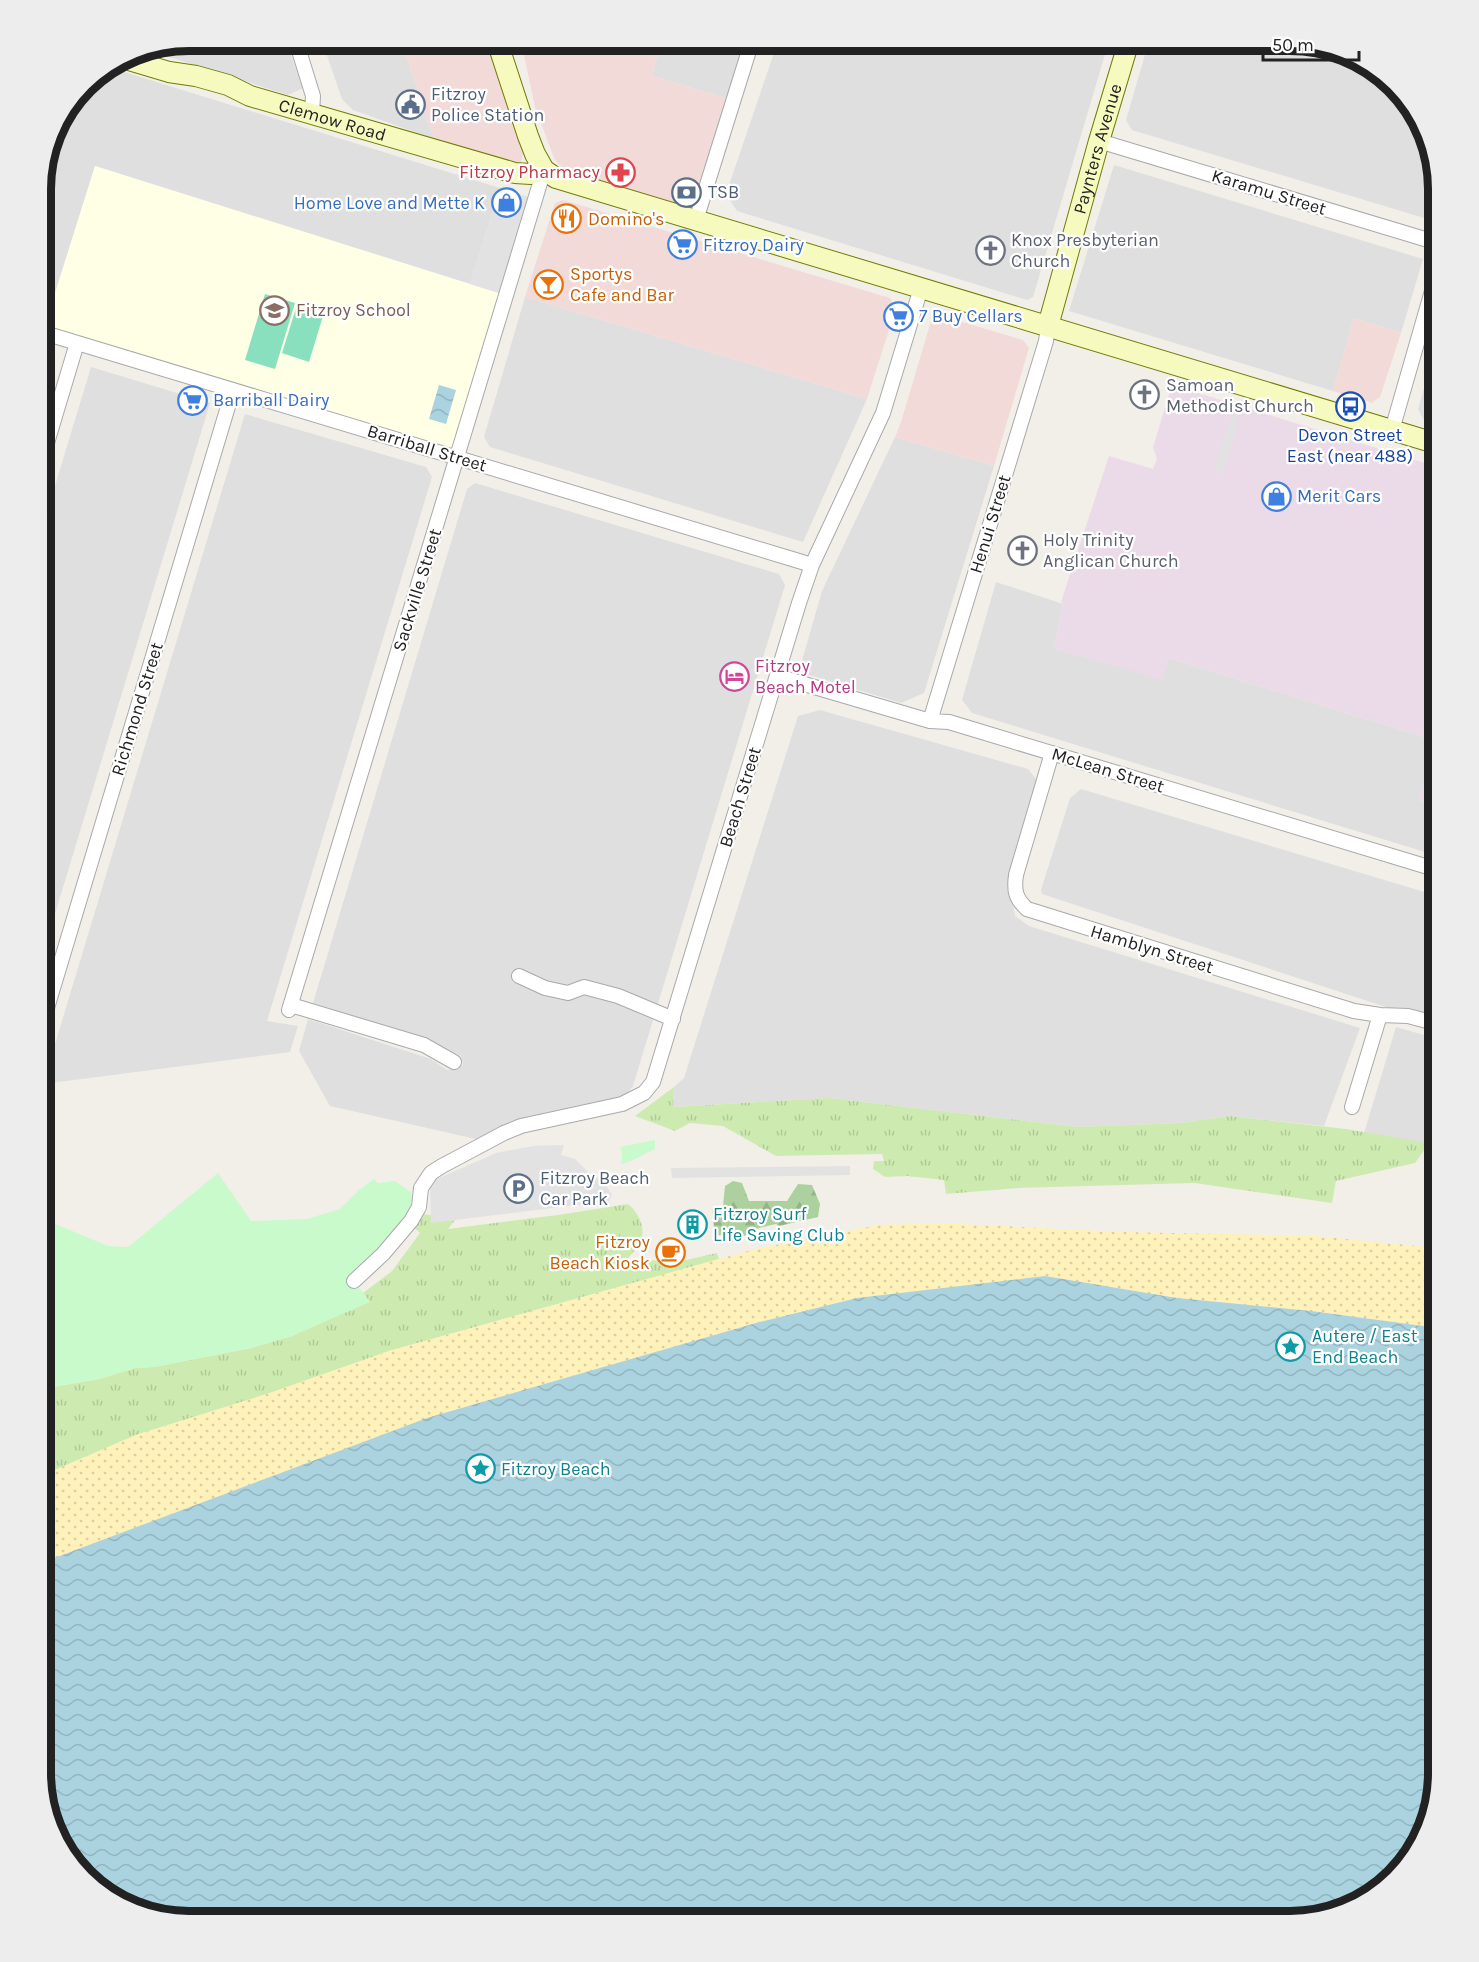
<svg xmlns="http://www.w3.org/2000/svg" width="1479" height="1962" font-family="Karla,sans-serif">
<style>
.residential{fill:#e0dfdf}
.commercial{fill:#f2dad9}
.industrial{fill:#ebdbe8}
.education{fill:#ffffe5}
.grass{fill:url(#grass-tufts)}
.forest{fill:url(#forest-firs)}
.sand{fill:url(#sand-dots)}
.park{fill:#c8facc}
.pitch{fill:#88e0be}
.parking{fill:#e2e2e2}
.water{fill:url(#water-waves)}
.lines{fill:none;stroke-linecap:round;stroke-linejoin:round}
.street-casing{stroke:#a9a9a9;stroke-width:16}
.secondary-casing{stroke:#707d05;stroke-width:22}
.street{stroke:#fff;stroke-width:14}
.secondary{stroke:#f7fabf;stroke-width:20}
.labels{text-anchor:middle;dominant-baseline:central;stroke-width:4.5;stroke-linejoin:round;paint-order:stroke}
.service-label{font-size:18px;fill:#4e5e75;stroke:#fff;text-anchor:start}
.street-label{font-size:18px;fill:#222;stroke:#fff}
.health-label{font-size:18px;fill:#be3a42;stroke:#fff;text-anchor:end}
.shop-label{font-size:18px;fill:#366cbe;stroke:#fff;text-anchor:start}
.food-label{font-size:18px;fill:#c56008;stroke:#fff;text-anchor:start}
.worship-label{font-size:18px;fill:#5b616d;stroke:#fff;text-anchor:start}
.education-label{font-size:18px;fill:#785e54;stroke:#fff;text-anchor:start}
.transit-label{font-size:18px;fill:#164399;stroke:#fff}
.hotel-label{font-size:18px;fill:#b23c85;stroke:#fff;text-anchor:start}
.culture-label{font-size:18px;fill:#0d838f;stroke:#fff;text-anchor:start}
.rim{fill:none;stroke:#222;stroke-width:8}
</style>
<defs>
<pattern id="grass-tufts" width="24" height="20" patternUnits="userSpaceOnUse" patternTransform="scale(1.5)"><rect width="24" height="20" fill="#cdebb0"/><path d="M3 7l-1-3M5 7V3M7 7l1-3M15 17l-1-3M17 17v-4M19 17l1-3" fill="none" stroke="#b0c997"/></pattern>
<pattern id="forest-firs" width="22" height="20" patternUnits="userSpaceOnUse" patternTransform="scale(1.5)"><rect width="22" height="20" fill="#add19e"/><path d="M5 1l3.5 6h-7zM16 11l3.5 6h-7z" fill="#95b388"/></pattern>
<pattern id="sand-dots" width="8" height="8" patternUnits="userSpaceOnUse" patternTransform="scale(1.5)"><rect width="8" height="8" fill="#fff1ba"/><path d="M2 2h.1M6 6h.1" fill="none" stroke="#dacea0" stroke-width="1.8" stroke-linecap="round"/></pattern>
<pattern id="water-waves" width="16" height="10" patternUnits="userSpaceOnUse" patternTransform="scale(1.5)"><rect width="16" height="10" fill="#aad3df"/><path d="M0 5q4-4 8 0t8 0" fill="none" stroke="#92b5bf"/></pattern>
</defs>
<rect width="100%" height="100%" fill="#f2efe9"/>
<path class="residential" d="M189 41H286L303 88 288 95 144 49Z
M322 41H401L434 139 353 110 342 99Z
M662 41H753L735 101 652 76Z
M778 41H1109L1033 297 1027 300 737 211 726 194Z
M1149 41H1300L1364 60 1414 107 1438 189V206L1434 221 1132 130 1126 120Z
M108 67 500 188 470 284 95 166 45 325 41 323V179L56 123 91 78Z
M1114 165 1423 259 1401 333 1354 318 1333 391 1069 311Z
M525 297 867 399 803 542 490 447 484 437Z
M1438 340V423L1423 419 1418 409Z
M91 367 210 403 41 960V532Z
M245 414 426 467 432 477 267 1021 298 1026 290 1052 43 1084Z
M895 437 994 466 924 693 901 703 806 674 801 664 822 591Z
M475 483 779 574 785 585 633 1086 627 1094 614 1099 495 1131 476 1139 330 1106 299 1051 308 1019 431 1059 447 1070 455 1069 463 1065 461 1056 438 1044 313 1003 467 489Z
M996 582 1063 604 1054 648 1162 679 1169 658 1437 741 1419 800 1438 806V856L972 713 962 700Z
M820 710 1028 769 1040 784 1011 893 1015 916 1029 926 1360 1028 1324 1126 1230 1116 1181 1123 1078 1127 829 1098 673 1107 674 1087 684 1078 798 716Z
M1081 789 1438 896V1016L1395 1010 1042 894 1041 890 1070 798Z
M1396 1027 1438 1039V1145L1364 1133Z"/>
<path class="commercial" d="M401 41H489L523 153 520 168 434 139Z
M521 41H662L652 76 735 101 703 211 570 172 560 166 554 158 535 107Z
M563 200 890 298 896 308 867 399 525 297 555 203Z
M939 315 1023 340 1029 348 994 466 895 437 901 422 931 321Z
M1354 318 1401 333 1380 397 1372 403 1333 391Z"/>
<path class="industrial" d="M1172 385 1438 467V806L1419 800 1437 741 1169 658 1162 680 1054 648 1063 604 1061 602 1109 456 1153 469 1157 459 1153 447Z"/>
<path class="education" d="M95 166 505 295 455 456 45 325Z"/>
<path class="grass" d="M674 1087 673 1107 829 1098 1078 1127 1181 1123 1230 1116 1346 1129 1429 1143 1415 1163 1336 1181 1332 1203 1194 1183 1018 1188 946 1194 944 1180 908 1176 885 1177 873 1169 874 1161H884L882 1154 776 1156 723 1126 690 1123 675 1131 635 1116Z
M628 1204C640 1214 647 1230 639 1244 636 1250 630 1255 627 1260L682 1261 717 1253 719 1259 389 1351 270 1393 136 1435 41 1476V1389L99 1379 135 1368 154 1367 251 1348 292 1336 369 1301 363 1293 392 1271 420 1233 413 1227 422 1214 431 1215 432 1222 455 1220 448 1229 558 1215Z"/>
<path class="forest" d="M733 1181 742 1183 749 1201H787L798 1184 812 1185 820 1204 818 1217 779 1226 776 1224 759 1228 731 1243 725 1234 715 1236 712 1209 723 1206 725 1186Z"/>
<path class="sand" d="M942 1223 1124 1232 1316 1236 1438 1248V1504L41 1722V1476L136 1435 270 1393 389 1351 755 1249 878 1225Z"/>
<path class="park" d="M655 1140V1149C643 1154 634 1161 621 1164L622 1153 620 1147Z
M218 1173 251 1221 307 1219 340 1209 359 1190 374 1179 378 1183 395 1181 411 1192 413 1205 379 1249 350 1276 370 1302 292 1336 251 1348 154 1367 135 1368 99 1379 41 1389V1218L108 1246 128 1247Z"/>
<path class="pitch" d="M265 294 295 303 275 369 245 360Z
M296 308 323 316 309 362 282 353Z"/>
<path class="parking" d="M500 188 535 199 505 295 470 284Z
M1233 413 1239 420 1222 475 1215 469Z
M564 1145 561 1155 575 1159 592 1176 603 1180 612 1195 609 1201 431 1223 430 1182 496 1153 533 1146Z
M850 1166V1175L672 1178 671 1168Z"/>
<path class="water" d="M439 385 456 390 446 424 429 419Z
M1045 1276 1177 1298 1311 1311 1438 1328V1774L1419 1847 1372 1897 1291 1921H188L115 1902 65 1855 41 1773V1563L427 1418 756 1323 857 1298Z"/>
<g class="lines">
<defs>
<path id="street" d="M296 41 313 96 312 113
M1099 141 1438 243
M696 220 752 41
M41 332 812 565
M1392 430 1438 270
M41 463 77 343
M777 676 930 721 949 722 1438 870
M930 721 1046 341 1048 326
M1052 753 1016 875C1014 890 1015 898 1027 909L1354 1011 1380 1015 1408 1016 1438 1024
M519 976 545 988 568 993 584 987 618 996 673 1019
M291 1005 424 1045 454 1062
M289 1010 544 170
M41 1028 233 390
M1352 1107 1380 1015
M354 1281 383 1254 411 1221 419 1207 421 1188 431 1173 442 1166 504 1133 521 1126 622 1104 644 1093 653 1082 799 603 812 565 883 413 921 288"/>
<g id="secondary">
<path d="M497 41 528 136 535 154 544 170 556 178 1438 444"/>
<path id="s1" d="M122 58 169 72 196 76 228 85 250 96 515 173 531 174 544 170"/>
<path id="s2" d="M1048 326 1099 141 1129 41"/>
</g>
</defs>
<use href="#street" class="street-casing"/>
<use href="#secondary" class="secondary-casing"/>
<use href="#street" class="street"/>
<use href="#secondary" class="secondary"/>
</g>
<defs>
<symbol id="civic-ring" viewBox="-11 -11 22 22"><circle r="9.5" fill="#fff" stroke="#5c6f8a" stroke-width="1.5"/><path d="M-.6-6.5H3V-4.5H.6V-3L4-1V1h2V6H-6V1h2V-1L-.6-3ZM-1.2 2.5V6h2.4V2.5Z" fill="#5c6f8a"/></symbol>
<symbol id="pharmacy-ring" viewBox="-11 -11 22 22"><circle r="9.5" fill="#fff" stroke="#e0444e" stroke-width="1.5"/><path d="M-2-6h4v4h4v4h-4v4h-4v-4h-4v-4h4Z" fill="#e0444e"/></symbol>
<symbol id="bank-ring" viewBox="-11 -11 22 22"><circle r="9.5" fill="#fff" stroke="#5c6f8a" stroke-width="1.5"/><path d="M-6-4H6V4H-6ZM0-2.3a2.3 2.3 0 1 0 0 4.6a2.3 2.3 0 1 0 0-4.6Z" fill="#5c6f8a"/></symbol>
<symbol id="shop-ring" viewBox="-11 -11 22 22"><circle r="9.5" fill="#fff" stroke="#3f7fe0" stroke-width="1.5"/><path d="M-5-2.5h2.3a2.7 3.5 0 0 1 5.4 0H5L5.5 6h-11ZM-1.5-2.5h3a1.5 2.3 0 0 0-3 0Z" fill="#3f7fe0"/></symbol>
<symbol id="restaurant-ring" viewBox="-11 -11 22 22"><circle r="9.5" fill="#fff" stroke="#e8710a" stroke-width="1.5"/><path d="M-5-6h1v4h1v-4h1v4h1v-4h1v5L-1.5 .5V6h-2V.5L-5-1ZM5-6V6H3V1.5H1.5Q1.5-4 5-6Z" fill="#e8710a"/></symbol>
<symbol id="supermarket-ring" viewBox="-11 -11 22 22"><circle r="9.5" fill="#fff" stroke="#3f7fe0" stroke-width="1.5"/><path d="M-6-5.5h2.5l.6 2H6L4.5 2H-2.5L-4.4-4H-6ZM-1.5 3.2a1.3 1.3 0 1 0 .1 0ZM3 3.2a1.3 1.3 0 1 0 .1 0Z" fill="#3f7fe0"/></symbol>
<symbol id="church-ring" viewBox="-11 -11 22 22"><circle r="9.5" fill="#fff" stroke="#6b7280" stroke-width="1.5"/><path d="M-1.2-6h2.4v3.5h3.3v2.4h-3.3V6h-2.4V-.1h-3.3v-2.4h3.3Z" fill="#6b7280"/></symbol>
<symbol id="bar-ring" viewBox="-11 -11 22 22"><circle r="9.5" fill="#fff" stroke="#e8710a" stroke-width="1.5"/><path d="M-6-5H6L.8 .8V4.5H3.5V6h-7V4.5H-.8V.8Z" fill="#e8710a"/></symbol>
<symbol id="school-ring" viewBox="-11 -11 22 22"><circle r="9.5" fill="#fff" stroke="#8d6e63" stroke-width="1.5"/><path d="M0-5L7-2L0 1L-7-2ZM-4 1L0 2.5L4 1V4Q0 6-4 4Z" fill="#8d6e63"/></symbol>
<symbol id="bus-ring" viewBox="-11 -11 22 22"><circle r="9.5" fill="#fff" stroke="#1a4fb4" stroke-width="1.5"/><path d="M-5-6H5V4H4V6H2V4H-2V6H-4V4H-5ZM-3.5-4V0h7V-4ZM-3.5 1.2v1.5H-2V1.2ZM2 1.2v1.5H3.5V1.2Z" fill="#1a4fb4"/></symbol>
<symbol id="hotel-ring" viewBox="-11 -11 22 22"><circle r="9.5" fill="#fff" stroke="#d1479c" stroke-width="1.5"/><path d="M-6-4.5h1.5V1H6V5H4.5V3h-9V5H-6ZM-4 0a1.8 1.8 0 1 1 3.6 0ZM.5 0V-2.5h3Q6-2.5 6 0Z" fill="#d1479c"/></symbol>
<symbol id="parking-ring" viewBox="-11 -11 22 22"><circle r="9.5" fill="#fff" stroke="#5c6f8a" stroke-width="1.5"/><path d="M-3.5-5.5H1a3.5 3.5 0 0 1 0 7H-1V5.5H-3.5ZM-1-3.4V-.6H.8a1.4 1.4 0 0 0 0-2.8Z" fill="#5c6f8a"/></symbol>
<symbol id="building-ring" viewBox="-11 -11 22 22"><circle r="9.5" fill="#fff" stroke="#0f9aa8" stroke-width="1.5"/><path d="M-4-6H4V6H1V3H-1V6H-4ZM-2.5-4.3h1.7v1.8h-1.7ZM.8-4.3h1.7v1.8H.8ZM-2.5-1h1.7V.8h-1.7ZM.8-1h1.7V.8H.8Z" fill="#0f9aa8"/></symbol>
<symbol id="cafe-ring" viewBox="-11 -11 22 22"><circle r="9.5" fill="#fff" stroke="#e8710a" stroke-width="1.5"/><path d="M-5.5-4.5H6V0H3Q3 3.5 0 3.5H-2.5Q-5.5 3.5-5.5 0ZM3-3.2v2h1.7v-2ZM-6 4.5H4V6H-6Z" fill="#e8710a"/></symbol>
<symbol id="sight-ring" viewBox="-11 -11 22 22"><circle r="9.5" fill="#fff" stroke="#0f9aa8" stroke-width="1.5"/><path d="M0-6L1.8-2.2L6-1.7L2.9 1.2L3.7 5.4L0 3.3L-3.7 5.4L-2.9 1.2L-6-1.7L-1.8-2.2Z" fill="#0f9aa8"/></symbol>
</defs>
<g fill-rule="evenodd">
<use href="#civic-ring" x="394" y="88" width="33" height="33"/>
<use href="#pharmacy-ring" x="604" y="156" width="33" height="33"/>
<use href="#bank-ring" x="670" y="176" width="33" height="33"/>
<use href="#shop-ring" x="490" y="186" width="33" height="33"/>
<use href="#restaurant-ring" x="550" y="202" width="33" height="33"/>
<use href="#supermarket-ring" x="666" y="228" width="33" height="33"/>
<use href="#church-ring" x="974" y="234" width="33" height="33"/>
<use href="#bar-ring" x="532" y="268" width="33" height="33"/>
<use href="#school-ring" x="258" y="294" width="33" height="33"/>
<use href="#supermarket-ring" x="882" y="300" width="33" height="33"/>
<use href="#church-ring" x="1128" y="378" width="33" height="33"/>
<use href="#supermarket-ring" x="176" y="384" width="33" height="33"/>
<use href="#bus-ring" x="1334" y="390" width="33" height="33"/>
<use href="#shop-ring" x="1260" y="480" width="33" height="33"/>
<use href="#church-ring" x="1006" y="534" width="33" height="33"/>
<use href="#hotel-ring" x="718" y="660" width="33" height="33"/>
<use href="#parking-ring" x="502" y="1172" width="33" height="33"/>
<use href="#building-ring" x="676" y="1208" width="33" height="33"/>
<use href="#cafe-ring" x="654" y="1236" width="33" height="33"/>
<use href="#sight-ring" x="1274" y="1330" width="33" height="33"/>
<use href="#sight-ring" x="464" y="1452" width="33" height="33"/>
</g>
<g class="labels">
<g class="service-label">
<text x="431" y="94">Fitzroy<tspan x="431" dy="21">Police Station</tspan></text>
<text x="708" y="192">TSB</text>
<text x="540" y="1178">Fitzroy Beach<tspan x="540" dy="21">Car Park</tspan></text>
</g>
<g class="street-label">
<text stroke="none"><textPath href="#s1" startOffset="220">Clemow Road</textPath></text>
<text stroke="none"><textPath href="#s2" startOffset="184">Paynters Avenue</textPath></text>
<text transform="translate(1269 192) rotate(17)">Karamu Street</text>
<text transform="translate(427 448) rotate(17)">Barriball Street</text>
<text transform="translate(990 524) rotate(-73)">Henui Street</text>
<text transform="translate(417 590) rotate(-73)">Sackville Street</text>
<text transform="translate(137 709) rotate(-73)">Richmond Street</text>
<text transform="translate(1108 770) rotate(17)">McLean Street</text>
<text transform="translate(740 797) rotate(-73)">Beach Street</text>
<text transform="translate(1152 949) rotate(17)">Hamblyn Street</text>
</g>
<g class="health-label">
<text x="600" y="172">Fitzroy Pharmacy</text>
</g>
<g class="shop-label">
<text x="485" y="203" text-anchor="end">Home Love and Mette K</text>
<text x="703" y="245">Fitzroy Dairy</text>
<text x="919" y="316">7 Buy Cellars</text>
<text x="213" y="400">Barriball Dairy</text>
<text x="1297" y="496">Merit Cars</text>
</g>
<g class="food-label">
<text x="588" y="219">Domino's</text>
<text x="570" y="274">Sportys<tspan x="570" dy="21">Cafe and Bar</tspan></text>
<text x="650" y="1242" text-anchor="end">Fitzroy<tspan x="650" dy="21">Beach Kiosk</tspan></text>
</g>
<g class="worship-label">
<text x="1011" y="240">Knox Presbyterian<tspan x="1011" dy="21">Church</tspan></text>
<text x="1166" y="385">Samoan<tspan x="1166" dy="21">Methodist Church</tspan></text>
<text x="1043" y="540">Holy Trinity<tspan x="1043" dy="21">Anglican Church</tspan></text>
</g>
<g class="education-label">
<text x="296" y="310">Fitzroy School</text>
</g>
<g class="transit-label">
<text x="1350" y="435">Devon Street<tspan x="1350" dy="21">East (near 488)</tspan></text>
</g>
<g class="hotel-label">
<text x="755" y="666">Fitzroy<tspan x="755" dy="21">Beach Motel</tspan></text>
</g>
<g class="culture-label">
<text x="713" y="1214">Fitzroy Surf<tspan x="713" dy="21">Life Saving Club</tspan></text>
<text x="1312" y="1336">Autere / East<tspan x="1312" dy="21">End Beach</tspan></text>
<text x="501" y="1469">Fitzroy Beach</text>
</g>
</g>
<path d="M0 0H1479V1962H0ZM189 51H1290A138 138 0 0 1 1428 189V1773A138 138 0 0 1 1290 1911H189A138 138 0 0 1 51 1773V189A138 138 0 0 1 189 51Z" fill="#ededed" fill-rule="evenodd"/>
<path class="rim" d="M189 51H1290A138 138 0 0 1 1428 189V1773A138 138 0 0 1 1290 1911H189A138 138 0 0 1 51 1773V189A138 138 0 0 1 189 51Z"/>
<path d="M1263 51v9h96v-9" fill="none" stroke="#222222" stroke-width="3"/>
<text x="1272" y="51" font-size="18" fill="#222222" stroke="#ffffff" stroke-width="4.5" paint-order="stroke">50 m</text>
</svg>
